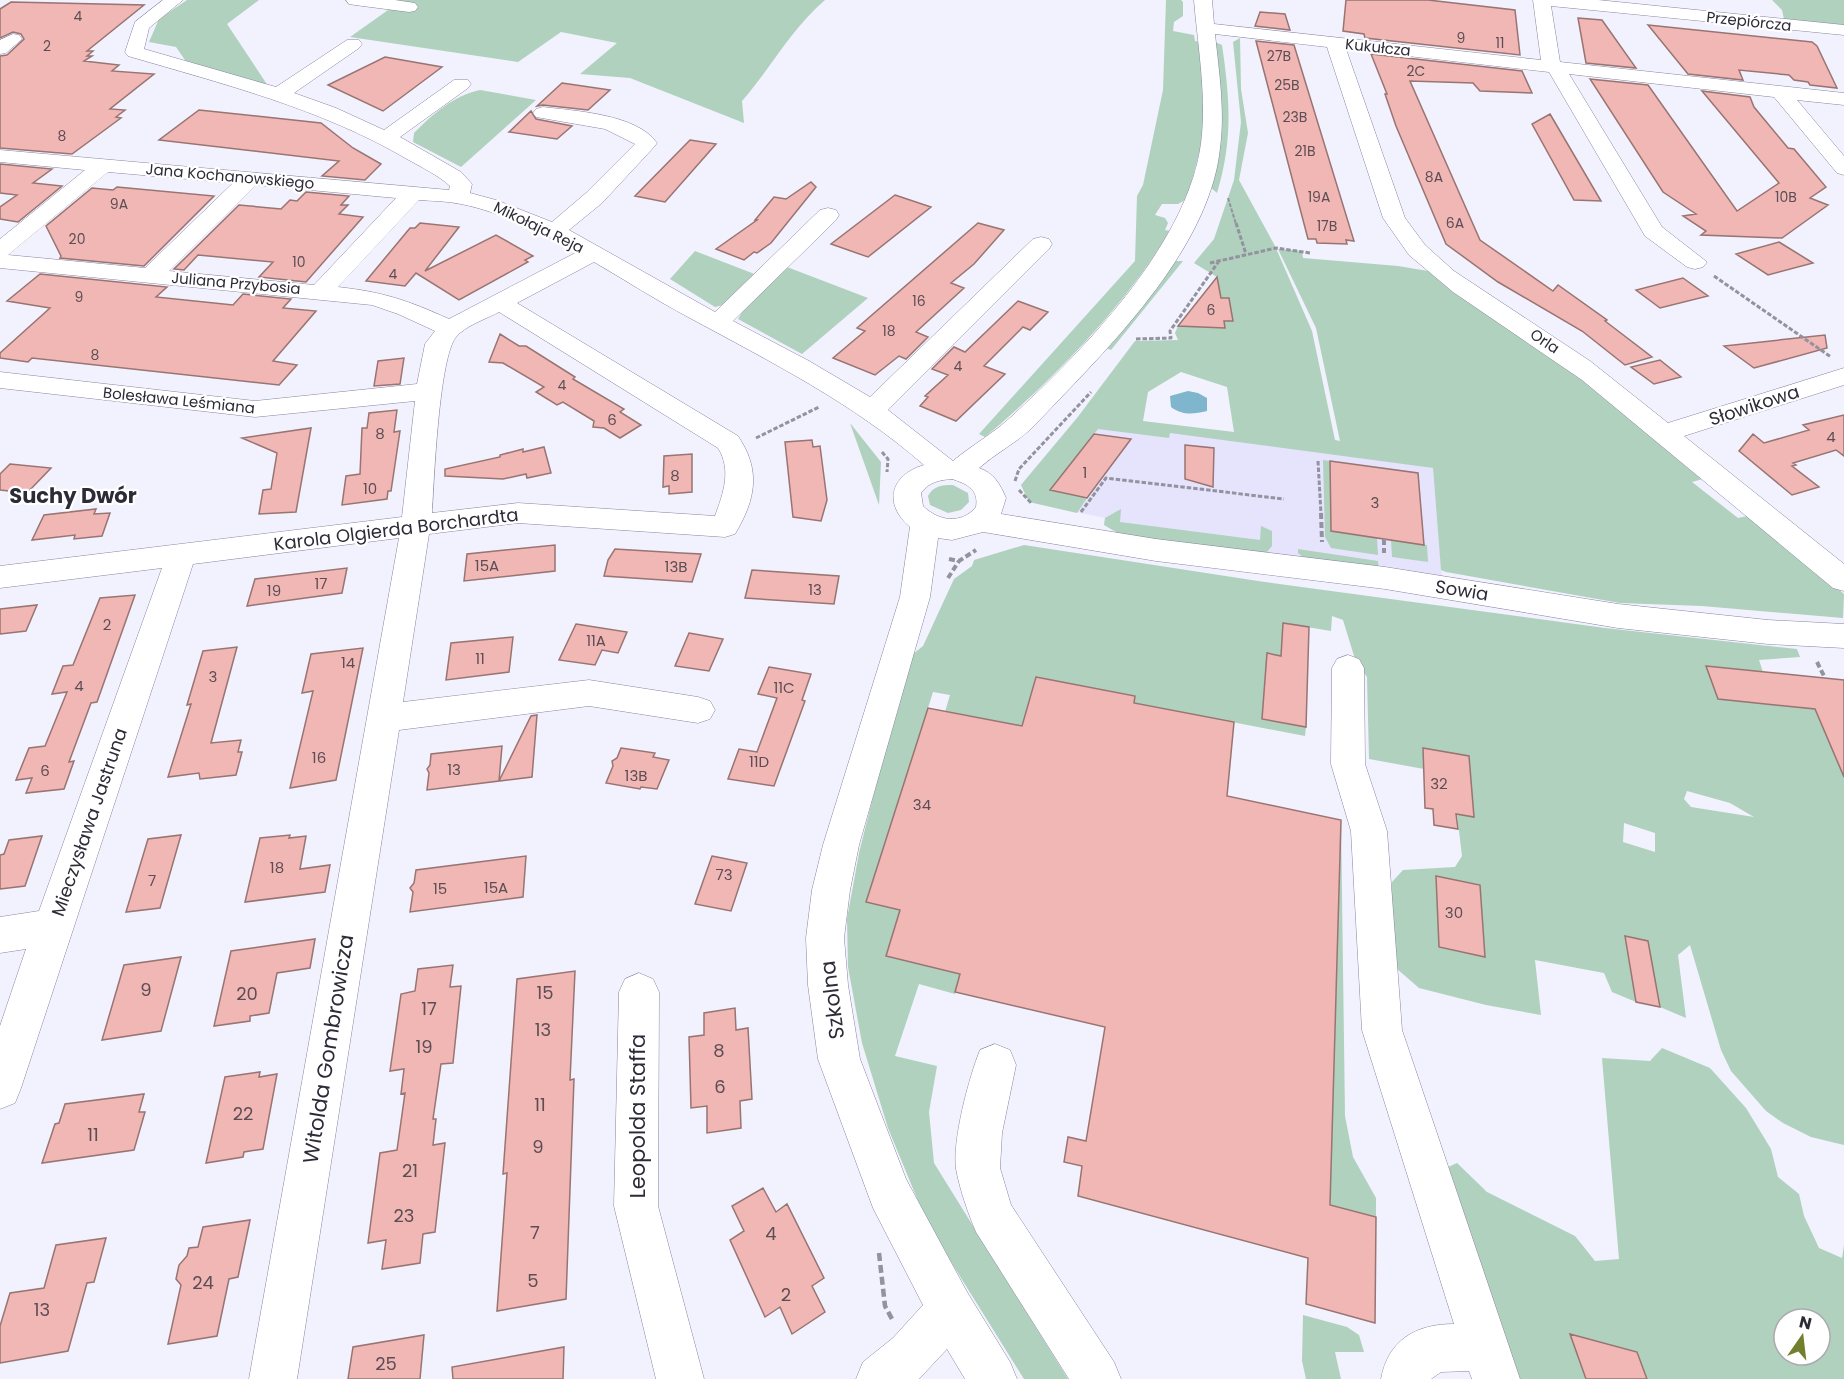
<svg xmlns="http://www.w3.org/2000/svg" width="1844" height="1379" font-family="Poppins,sans-serif">
<style>
.built{fill:#e6e4fd}
.green{fill:#afd1bd;fill-rule:evenodd}
.water{fill:#7fb5cd}
.building{fill:#f0b7b4;stroke:#987472;stroke-width:1.5}
.lines{fill:none;stroke-linecap:round;stroke-linejoin:round}
.minor-casing{stroke:#8884a3;stroke-width:1}
.path-far3{stroke:#93929f;stroke-width:2;stroke-dasharray:4 1.5;stroke-linecap:butt}
.path-far2{stroke:#93929f;stroke-width:3;stroke-dasharray:4.5 2;stroke-linecap:butt}
.path-far1{stroke:#93929f;stroke-width:4;stroke-dasharray:6 3;stroke-linecap:butt}
.path{stroke:#93929f;stroke-width:4.5;stroke-dasharray:8 4;stroke-linecap:butt}
.minor{fill:#fff;fill-rule:evenodd}
.labels{text-anchor:middle;dominant-baseline:central;stroke-width:4.5;stroke-linejoin:round;paint-order:stroke}
.far-number-label{font-size:14px;fill:#5d4e56}
.far-street-label{font-size:15px;fill:#2c2b37;stroke:#fff}
.number-label{font-size:15px;fill:#5d4e56}
.street-label{font-size:18px;fill:#2c2b37;stroke:#fff}
.near-number-label{font-size:18px;fill:#5d4e56}
.quarter-label{font-size:21px;font-weight:bold;fill:#2c2b37;stroke:#fff}
.near-street-label{font-size:21px;fill:#2c2b37;stroke:#fff}
</style>
<rect width="100%" height="100%" fill="#f2f1fe"/>
<path class="built" d="M1077 418 1336 447 1337 454 1433 468 1442 579 1307 560 1104 525 1105 518 1029 502 1021 485Z"/>
<path class="green" d="M187 0H259L227 24 268 86 187 63 176 47 149 42 159 19Z
M376 0H825C791 29 771 68 742 101L744 123 630 78 580 74 617 43 561 32 518 62 350 37 398 3Z
M1166 0H1181L1183 2V16L1174 22 1173 31 1194 35 1195 41 1200 42 1205 105 1202 142 1187 199 1178 204H1162L1155 215 1165 218 1168 223 1165 230 1170 231C1124 307 1053 380 985 437L979 434 1135 261 1137 196 1143 185 1163 90Z
M1772 0H1844V26L1784 19 1782 10Z
M1240 38 1241 89 1248 133 1239 180 1275 246 1312 331 1335 440 1340 441 1316 328 1278 249 1302 251 1303 258 1398 266 1428 271 1564 361 1706 478 1692 482 1738 518 1752 515 1844 594 1843 618 1702 606 1620 603 1446 572 1441 570 1433 468 1170 433 1169 438 1098 429 1050 490 1087 498 1077 513 1029 502 1021 485 1077 418 1135 341 1178 340 1175 333 1178 326 1225 328 1224 321H1233L1229 299 1221 298 1217 277 1194 263 1214 239 1234 180 1241 122 1233 42ZM1181 372 1227 387 1234 432 1143 421 1148 392Z
M1215 42 1222 45C1230 100 1233 139 1217 193L1210 187 1222 128V105Z
M480 90 536 100 461 167 413 142 414 133C433 114 453 96 480 90Z
M695 251 757 275 723 305 715 307 670 279Z
M1176 261H1183L1111 350 1106 348Z
M787 267 868 298 802 354 738 319 745 307Z
M850 423 881 462 879 505Z
M1323 460 1330 461 1331 531 1377 538 1378 555 1331 548 1325 537Z
M953 485 968 493 969 502 961 510 948 513 930 505 928 496C933 486 942 485 953 485Z
M1121 509 1120 522 1260 540 1261 526 1272 531V546L1267 552 1257 555 1121 535 1104 525 1105 518Z
M1391 540 1427 545 1428 562 1392 557Z
M1024 545 1258 581 1605 628 1797 649 1800 657 1759 660 1763 672 1706 666 1718 699 1815 709 1829 741 1844 743V1145L1811 1137 1783 1123 1766 1111 1731 1071 1721 1050 1690 945 1678 955 1686 1018 1660 1007 1648 941 1626 937 1636 1002 1612 992 1604 973 1535 960 1541 1015 1486 1005 1419 988 1396 968 1391 934 1392 882 1403 870 1455 867 1462 856 1457 814 1474 817 1469 757 1423 748 1424 769 1369 759 1367 677 1355 659 1343 620 1332 616 1331 631 1283 623 1281 656 1267 653 1262 719 1306 727 1305 736 1134 703 1135 696 1037 677 1022 726 945 712 950 695 933 692 867 902 900 910 887 955 960 974 955 994 919 984 895 1056 937 1066 929 1112 934 1163 1068 1379H1024L928 1225 888 1128 862 1043 848 967 847 919 859 853 908 658 923 646 954 579 972 566 974 560ZM1687 791 1730 803 1754 817 1691 807 1684 799ZM1624 823 1655 833V852L1623 842ZM1436 877 1480 885 1485 956 1440 947Z
M1298 549 1378 561 1379 571 1307 560 1298 553Z
M1341 820 1345 1116 1353 1157 1376 1198V1217L1330 1205Z
M1662 1048 1710 1068 1746 1108 1771 1149 1778 1177 1799 1194 1804 1216 1819 1248 1842 1258 1844 1245V1379H1518L1446 1168 1457 1163 1487 1192 1575 1236 1595 1261 1619 1259 1602 1058 1650 1061ZM1784 1319H1820V1355H1784Z
M1303 1315 1347 1327 1359 1335 1364 1352H1335L1341 1379H1306L1302 1361Z"/>
<path class="water" d="M1188 391 1198 393 1207 398V411C1194 414 1183 416 1171 407L1170 396Z"/>
<path class="building" d="M1346 0H1428L1515 10 1520 55 1365 38 1364 34 1343 31Z
M11 2 144 5 87 51H93L87 56H92L84 61 119 65 112 71 154 74 110 109 125 110 116 117 121 118 72 154 0 148V56L7 55 24 39 21 34 13 32 0 38V9Z
M1260 12 1285 14 1290 30 1255 26Z
M1578 18 1602 20 1636 68 1586 63Z
M1648 25 1812 42 1817 46 1837 88 1810 85 1808 82 1794 80 1789 75 1739 70 1743 80 1688 74Z
M1256 41 1294 45 1354 241 1346 240 1347 244 1317 243 1316 239H1308Z
M1371 54 1522 71 1532 93 1480 91 1473 83 1410 81 1480 240 1553 291 1558 285 1607 320 1605 321 1652 357 1625 365 1582 331 1498 282 1446 244 1396 126 1385 94H1387Z
M385 57 442 67 383 111 328 85Z
M1590 79 1648 85 1737 211 1779 183 1702 91 1750 97 1754 107 1788 148 1794 149 1826 187 1810 198 1828 205 1782 238 1701 235 1706 231 1683 216 1696 214 1663 192Z
M562 83 610 90 588 110 543 105 537 106Z
M199 110 321 123 353 148 381 164 365 180 322 176 339 161 159 140Z
M531 111 536 119 572 126 557 139 509 132Z
M1550 114 1601 201 1574 200 1532 124Z
M690 140 716 144 665 202 635 196Z
M0 164 52 169 33 183 62 186 18 222 0 219V207L17 195 0 193Z
M811 182 816 187 771 243 757 253 754 252 744 260 716 249 757 220H755L774 197 786 199Z
M117 187 214 196 144 266 60 258 61 256 46 226 92 188 113 190Z
M306 192 349 196 341 205H348L339 214 363 217 306 282 259 277 273 262 198 255 184 270 174 269 239 205 281 209 290 200 297 201Z
M895 195 931 207 868 257 831 244Z
M420 223 459 227 425 271 496 235 533 256 525 260 528 262 459 300 416 273 405 286 366 281 410 228H415Z
M978 223 1004 230 974 264 951 283 964 288 916 332 928 337 906 359 899 356 875 375 833 358 865 331 857 328Z
M1779 242 1813 263 1768 275 1736 254Z
M40 274 167 287 156 297 233 305 243 294 291 299 283 308 316 311 273 361 297 365 279 385 32 358 28 362 0 358V353L50 308 7 301Z
M1217 277 1221 298H1229L1233 321H1224L1225 328 1178 326Z
M1683 278 1708 296 1660 308 1636 290Z
M1018 301 1048 312 1030 330 1023 327 984 366 1005 374 956 421 920 406 928 397 925 396 948 375 932 369 954 347 965 352Z
M500 334 519 346H526L575 377 573 379 624 409 620 412 641 425 620 438 604 428 593 427 594 421 563 402 557 405 536 392 544 387 503 363 489 362Z
M1825 335 1827 348 1754 368 1724 346Z
M404 358 400 384 374 386 378 361Z
M1660 360 1681 377 1654 384 1631 367Z
M397 410 394 432 400 431 391 491H388L387 499 342 505 346 476 360 474 362 428H367L369 413Z
M1844 415V456L1836 450 1793 463 1796 465 1792 466 1819 487 1792 495 1739 451 1753 434 1764 443 1809 430 1803 425Z
M311 428 296 512 259 514 263 490 271 489 277 453 242 438Z
M1094 434 1131 439 1087 498 1050 490Z
M812 440 813 447 820 446 827 500 821 521 793 517 785 442Z
M1185 445 1214 448 1213 487 1185 479Z
M544 447 551 473 527 478 526 474 503 479 445 476V469L500 457V455L523 449V452Z
M692 454V492L669 494V486L663 487 664 456Z
M1330 461 1418 473 1424 545 1331 531Z
M10 464 51 468 27 493 0 490V474Z
M96 509 94 514 110 513 102 536 74 539 75 535 32 540 44 515Z
M555 545V571L464 581 467 554Z
M615 549 681 553 701 554 692 582 604 576 608 560Z
M347 568 342 593 247 606 255 579Z
M752 570 839 576 834 604 745 598Z
M135 595 97 702 91 703 69 762 74 761 64 789 26 793 32 778 16 780 29 748 45 746 67 692 52 694 63 666 73 665 100 598Z
M37 605 26 631 0 634V609Z
M1283 623 1309 627 1306 727 1262 719 1267 653 1281 656Z
M576 624 627 632 618 653 602 650 595 665 559 660Z
M689 633 723 639 709 671 675 666Z
M513 637 509 672 446 680 451 643Z
M237 647 211 743 241 740 238 752H242L236 775 200 779 199 773 168 777 191 704 187 705 203 651Z
M363 648 336 780 290 788 313 691 302 693 311 654Z
M1706 666 1844 680V777L1815 709 1718 699Z
M769 667 811 674 802 700 805 701 774 786 728 779 739 749 757 752 777 698 758 694Z
M1036 677 1135 696 1134 703 1234 722 1227 796 1341 820 1330 1205 1376 1217 1375 1323 1306 1304 1308 1258 1078 1196 1082 1166 1064 1162 1068 1137 1086 1141 1105 1027 955 992 960 974 886 956 900 910 866 902 928 708 1022 726Z
M537 715 532 777 499 781 531 716Z
M502 746 499 781 427 790 429 773 427 769 430 765 431 754Z
M621 748 655 753 653 757 669 760 657 789 641 787 640 789 606 783 613 766 612 761 617 758Z
M1423 748 1469 756 1474 817 1456 814 1458 829 1434 825 1433 809 1425 808Z
M181 835 160 908 126 912 148 839Z
M290 835 289 838 306 836 300 869 330 865 325 892 245 902 260 838Z
M42 836 25 886 0 889V855L4 854 9 840Z
M526 856 523 897 410 912 413 892 410 888 414 883 416 870Z
M712 856 747 863 731 911 695 904Z
M1436 876 1480 885 1485 957 1439 947Z
M1625 936 1648 941 1660 1007 1636 1002Z
M315 939 310 968 277 973 269 1013 250 1016V1021L214 1026 231 951Z
M181 957 161 1031 102 1040 124 965Z
M453 965 450 987 461 986 453 1063 441 1064 433 1119H436L433 1145 445 1143 435 1232 423 1234 420 1263 382 1269 386 1240 368 1243 380 1153 397 1150 405 1093 401 1094 404 1069 390 1071 401 994 415 991 418 969Z
M575 971 570 1080 574 1079 566 1299 497 1311 507 1173 503 1174 517 979Z
M735 1008 736 1030 748 1028 752 1099 740 1101 741 1128 707 1133V1106L691 1108 689 1037 704 1035V1013Z
M260 1072 259 1077 277 1074 263 1149 244 1152 243 1157 206 1163 225 1077Z
M144 1094 139 1112H145L134 1150 42 1163 55 1124 59 1123 65 1104Z
M763 1188 776 1212 787 1204 824 1278 812 1286 825 1312 792 1334 780 1307 765 1317 730 1240 744 1231 732 1206Z
M250 1220 238 1277 229 1279 217 1336 168 1344 181 1285 176 1279 179 1265 187 1256 189 1248 198 1247 203 1227Z
M106 1238 94 1282 87 1283 68 1351 0 1363V1326L10 1293 44 1288 56 1245Z
M1570 1334 1637 1352 1647 1379H1586Z
M424 1335 420 1379H348L353 1347Z
M564 1347 563 1379H453L452 1367Z"/>
<g class="lines">
<defs>
<path id="minor" d="M163 0H183L149 28 144 49 276 87 347 40H359L362 44 359 48 294 93 336 108 384 130 454 80H468L471 84 468 88 400 137 461 172 472 184 470 193 496 200 552 222 586 193 635 144 605 129 536 117 533 113 536 109 543 107C575 111 637 114 657 143L654 147 602 203 569 230 715 312 820 210 828 208 836 210 839 215 836 220 733 321 809 361 870 397 1033 239 1041 237 1049 239 1052 244 1049 249 888 410 953 461C972 445 994 433 1011 417 1083 351 1183 248 1200 150 1208 101 1198 49 1194 0H1212L1214 24 1541 60 1533 0H1598L1844 25V35L1551 6 1560 62 1844 93V105L1797 100 1844 156V175L1837 173 1774 97 1569 74 1662 227 1707 262 1703 267 1695 269 1687 267 1645 236 1549 72 1346 49 1405 218 1425 245 1454 271 1590 361 1668 423 1844 368V385L1684 436 1844 564V591L1833 588 1582 380 1453 292 1409 255 1383 218 1327 47 1215 34C1219 72 1225 110 1220 148 1211 236 1133 322 1074 384 1059 399 1045 415 1030 430 1014 444 995 454 979 468 994 473 1000 484 1006 498L1001 514 1156 539 1385 567 1618 604 1768 620 1844 624V648L1768 644 1618 628 1385 589 1156 561 983 532 952 540 938 538 930 597 859 845 850 890 844 938 848 985 860 1059 906 1179 967 1292 1010 1362 1017 1379H965L947 1349 919 1379H856L863 1362 893 1338 923 1305 873 1208 818 1059 808 985 806 938 812 890 823 845 900 597 910 527C883 504 890 475 924 465 853 403 771 362 688 317 656 300 625 280 594 262L517 303 738 436C761 470 756 499 735 534L725 537 518 523 429 534 403 702 589 680 698 697 710 701 715 710 710 719 698 723 589 706 399 730 297 1379H249L399 538 193 564 21 1088 15 1103 0 1109V1026L26 949 0 953V917L39 911 162 568 0 588V566L402 517 415 401 255 417 0 388V372L255 401 417 384 425 344 435 331 398 314 372 305 0 268V239L85 170 0 162V150L449 190 450 186C438 175 421 167 407 159 320 108 223 84 128 56L125 52 135 22ZM108 172 233 183 145 268 8 255ZM256 185 396 198 314 285 169 271ZM419 200C432 201 447 201 461 204 501 212 541 232 577 252L449 319C407 300 383 292 338 287ZM499 312 718 448C732 470 723 494 715 516L518 503 432 513C434 480 439 358 456 337 465 326 486 319 499 312ZM952 479C967 484 979 489 976 507 961 525 938 521 923 506L921 493C929 482 939 480 952 479Z
M346 0H395L415 3 418 7 415 11 409 12 355 5 349 4Z
M13 34 19 35 22 39 6 53 0 54V40Z
M1348 655 1359 659 1364 668 1365 764 1387 831 1402 1030 1520 1379H1472L1469 1371 1441 1372 1431 1379H1381C1388 1340 1416 1324 1454 1324L1362 1030 1351 831 1331 764 1332 668 1337 659Z
M639 973 653 979 659 992 658 1206 704 1379H656L614 1206 619 992 625 979Z
M995 1044 1010 1050 1016 1065 1002 1133 1000 1168 1011 1205 1114 1362 1121 1379H1069L976 1232C968 1213 960 1190 956 1169 952 1141 969 1077 980 1050Z"/>
</defs>
<use href="#minor" class="minor-casing"/>
<path class="path-far3" d="M1228 198 1236 224"/>
<path class="path-far2" d="M1236 223 1246 254
M1210 263 1276 248 1310 253
M1714 276 1831 357
M1136 339 1171 338 1170 331 1219 261
M756 438 819 407
M882 452 888 459 887 472
M1318 461 1321 514
M1015 481 1019 469 1091 392
M1019 490 1032 504
M1081 512 1106 478 1284 499"/>
<path class="path-far1" d="M1321 513 1322 542
M1384 539V553
M949 559 959 561 976 550
M948 578 959 561
M1817 662 1825 678"/>
<path class="path" d="M879 1253 885 1306 892 1319"/>
<use href="#minor" class="minor"/>
</g>
<g class="labels">
<g class="far-number-label">
<text x="78" y="16">4</text>
<text x="1461" y="38">9</text>
<text x="1500" y="43">11</text>
<text x="47" y="46">2</text>
<text x="1279" y="56">27B</text>
<text x="1416" y="71">2C</text>
<text x="1287" y="85">25B</text>
<text x="1295" y="117">23B</text>
<text x="62" y="136">8</text>
<text x="1305" y="151">21B</text>
<text x="1434" y="177">8A</text>
<text x="1319" y="197">19A</text>
<text x="1786" y="197">10B</text>
<text x="119" y="204">9A</text>
<text x="1455" y="223">6A</text>
<text x="1327" y="226">17B</text>
<text x="77" y="239">20</text>
<text x="299" y="262">10</text>
<text x="393" y="274">4</text>
<text x="79" y="297">9</text>
<text x="919" y="301">16</text>
<text x="1211" y="310">6</text>
<text x="889" y="331">18</text>
<text x="95" y="355">8</text>
<text x="958" y="366">4</text>
<text x="562" y="385">4</text>
</g>
<g class="far-street-label">
<text transform="translate(1749 21) rotate(6)">Przepiórcza</text>
<text transform="translate(1378 47) rotate(6)">Kukułcza</text>
<text transform="translate(230 176) rotate(5)">Jana Kochanowskiego</text>
<text transform="translate(539 227) rotate(26)">Mikołaja Reja</text>
<text transform="translate(236 283) rotate(5)">Juliana Przybosia</text>
<text transform="translate(1545 341) rotate(34)">Orla</text>
<text transform="translate(179 400) rotate(6)">Bolesława Leśmiana</text>
</g>
<g class="number-label">
<text x="612" y="419">6</text>
<text x="380" y="433">8</text>
<text x="1831" y="436">4</text>
<text x="1085" y="472">1</text>
<text x="675" y="475">8</text>
<text x="370" y="488">10</text>
<text x="1375" y="502">3</text>
<text x="487" y="565">15A</text>
<text x="676" y="566">13B</text>
<text x="321" y="583">17</text>
<text x="815" y="589">13</text>
<text x="274" y="590">19</text>
<text x="107" y="624">2</text>
<text x="596" y="640">11A</text>
<text x="480" y="658">11</text>
<text x="348" y="662">14</text>
<text x="213" y="676">3</text>
<text x="79" y="685">4</text>
<text x="784" y="687">11C</text>
<text x="319" y="757">16</text>
<text x="759" y="761">11D</text>
<text x="454" y="769">13</text>
<text x="45" y="770">6</text>
<text x="636" y="775">13B</text>
<text x="1439" y="783">32</text>
<text x="922" y="804">34</text>
<text x="277" y="867">18</text>
<text x="724" y="874">73</text>
<text x="152" y="880">7</text>
<text x="496" y="887">15A</text>
<text x="440" y="888">15</text>
<text x="1454" y="912">30</text>
</g>
<g class="street-label">
<text transform="translate(1754 405) rotate(-18)">Słowikowa</text>
<text transform="translate(396 529) rotate(-7)">Karola Olgierda Borchardta</text>
<text transform="translate(1462 590) rotate(9)">Sowia</text>
<text transform="translate(89 822) rotate(-71)">Mieczysława Jastruna</text>
</g>
<g class="near-number-label">
<text x="146" y="989">9</text>
<text x="545" y="992">15</text>
<text x="247" y="993">20</text>
<text x="429" y="1008">17</text>
<text x="543" y="1029">13</text>
<text x="424" y="1046">19</text>
<text x="719" y="1050">8</text>
<text x="720" y="1086">6</text>
<text x="540" y="1104">11</text>
<text x="243" y="1113">22</text>
<text x="93" y="1134">11</text>
<text x="538" y="1146">9</text>
<text x="410" y="1170">21</text>
<text x="404" y="1215">23</text>
<text x="535" y="1232">7</text>
<text x="771" y="1233">4</text>
<text x="533" y="1280">5</text>
<text x="203" y="1282">24</text>
<text x="786" y="1294">2</text>
<text x="42" y="1309">13</text>
<text x="386" y="1363">25</text>
</g>
<g class="quarter-label">
<text x="73" y="495">Suchy Dwór</text>
</g>
<g class="near-street-label">
<text transform="translate(832 1000) rotate(-97)">Szkolna</text>
<text transform="translate(328 1049) rotate(-81)">Witolda Gombrowicza</text>
<text transform="translate(637 1116) rotate(-90)">Leopolda Staffa</text>
</g>
</g>
<g transform="translate(1802 1337) rotate(14)"><circle r="28" fill="#ffffff" stroke="#abaaaf" stroke-width="1.5"/>
<path d="M0-4.5L10 22L0 15L-10 22Z" fill="#72802e"/>
<text y="-9" font-size="16" font-weight="bold" text-anchor="middle" fill="#2c2b37">N</text>
</g>
</svg>
